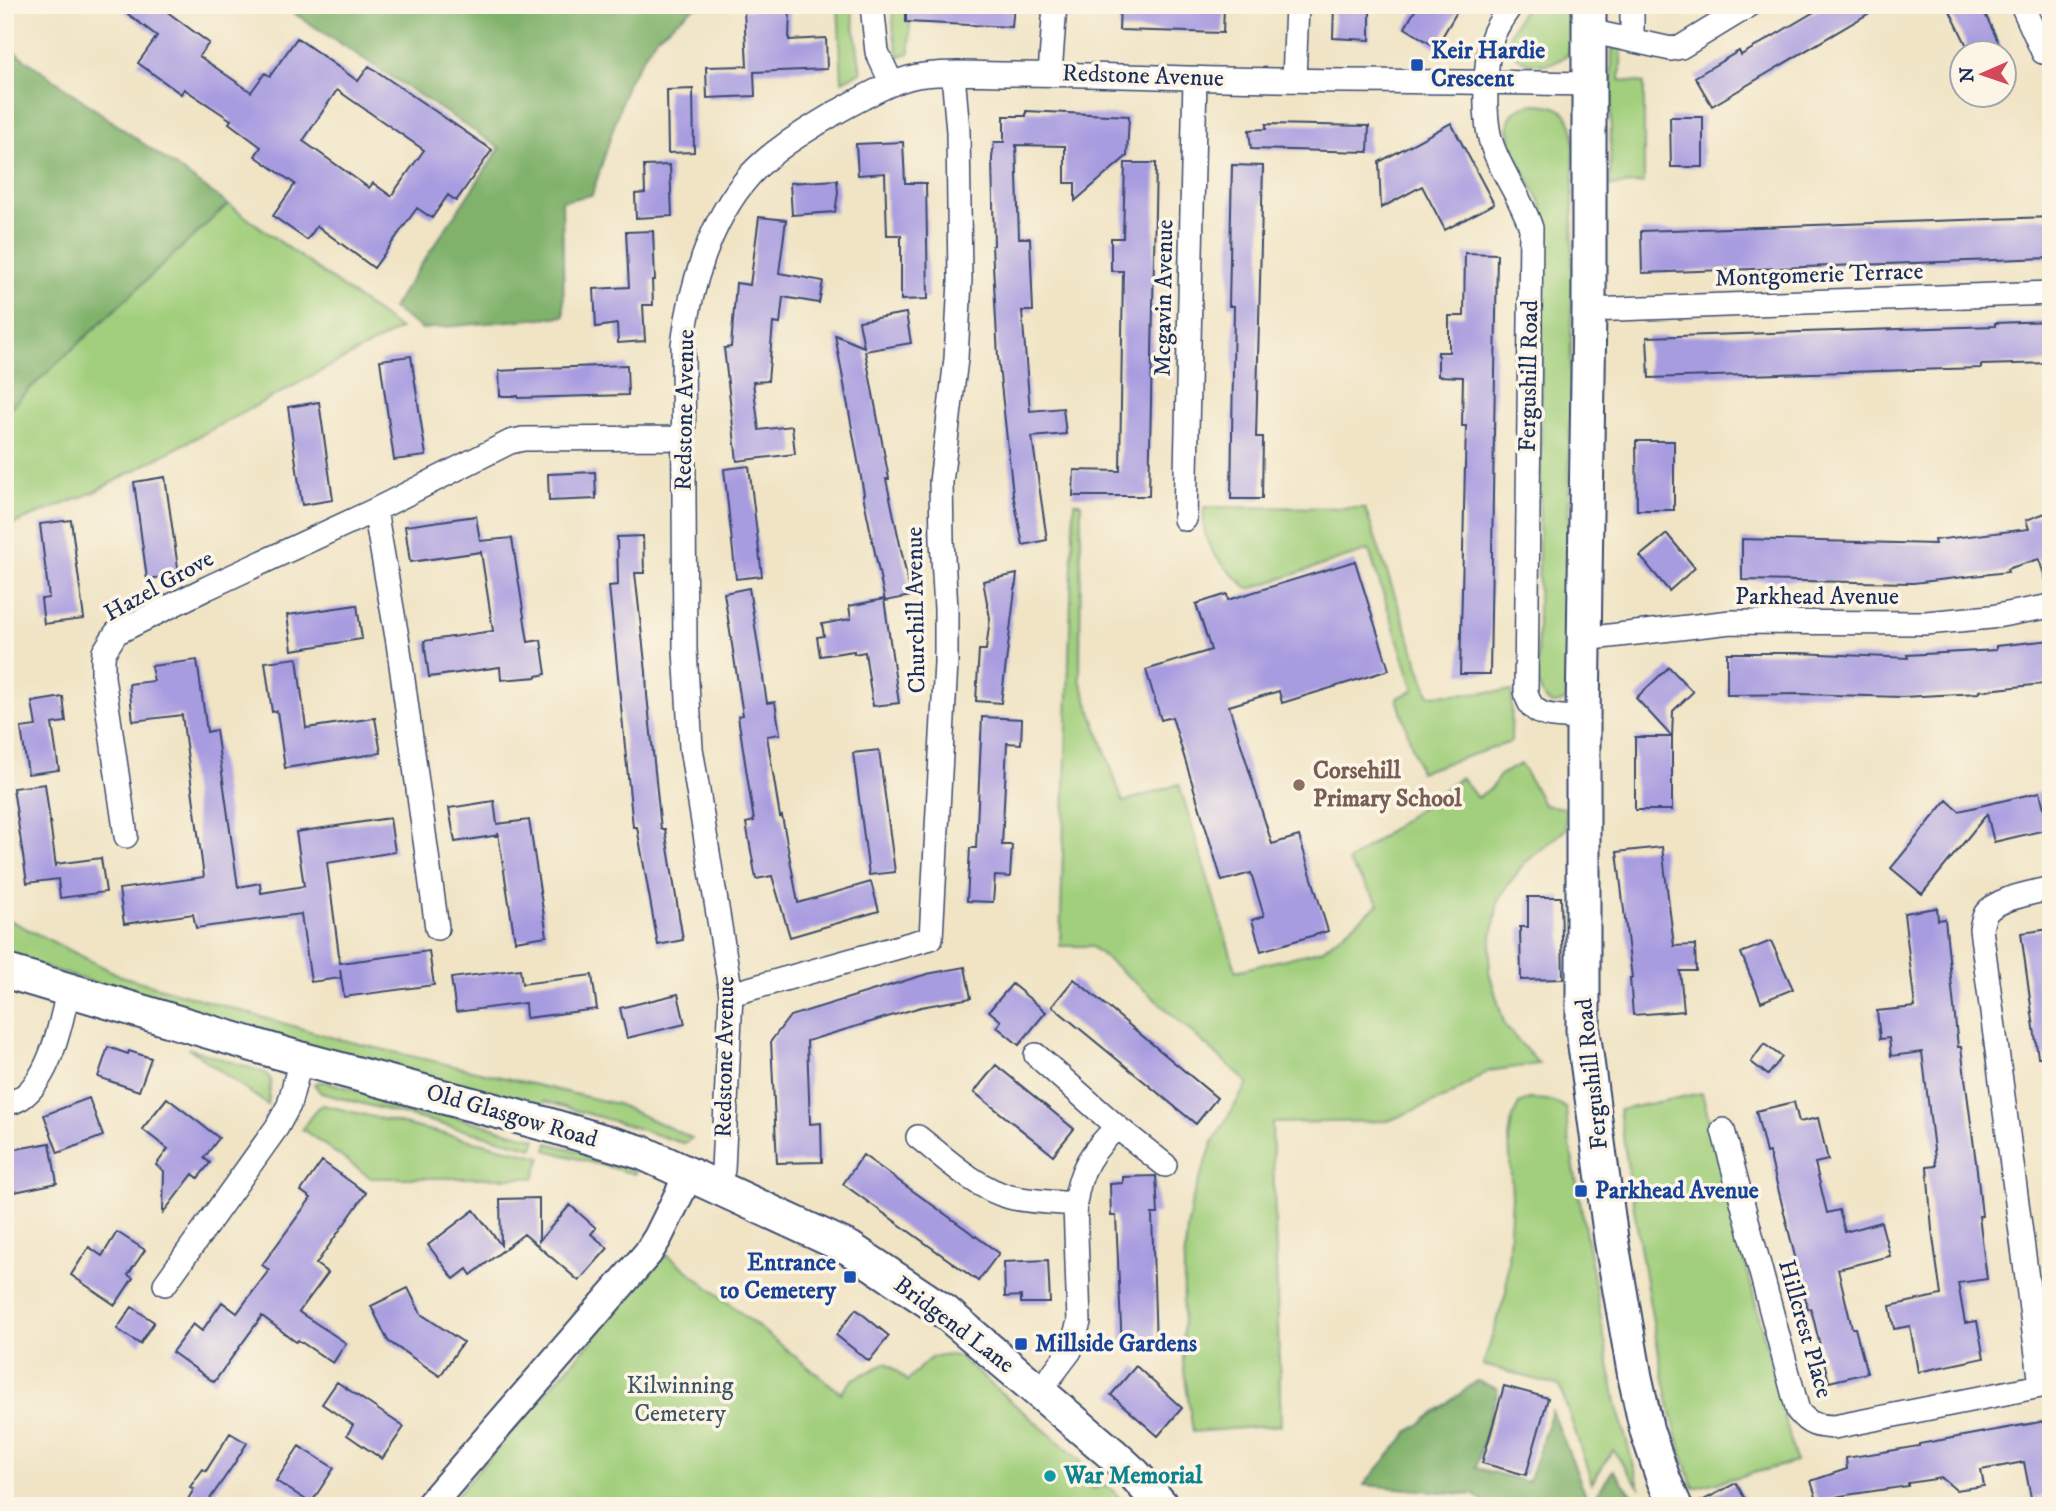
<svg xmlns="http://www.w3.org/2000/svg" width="2056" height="1511" font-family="'IM FELL DW Pica',serif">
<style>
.green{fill:#a2cf7d;stroke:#5e7f6e;stroke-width:2}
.forest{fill:#81b26c;stroke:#4e7065;stroke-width:2}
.building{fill:#a89ce0;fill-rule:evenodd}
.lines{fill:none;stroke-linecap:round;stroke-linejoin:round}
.minor-casing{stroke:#3b4a6d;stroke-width:26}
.tertiary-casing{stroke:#3b4a6d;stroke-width:32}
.secondary-casing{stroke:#3b4a6d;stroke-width:37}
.minor{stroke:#fff;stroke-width:23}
.tertiary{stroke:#fff;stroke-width:28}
.secondary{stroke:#fff;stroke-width:33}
.transit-dot{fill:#1a4fb4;stroke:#fcf5e5;stroke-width:2.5}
.education-dot{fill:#8d6e63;stroke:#fcf5e5;stroke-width:2.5}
.culture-dot{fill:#0f9aa8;stroke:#fcf5e5;stroke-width:2.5}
.labels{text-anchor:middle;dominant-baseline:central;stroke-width:7;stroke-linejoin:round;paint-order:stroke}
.transit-label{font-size:24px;font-weight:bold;fill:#164399;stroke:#fcf5e5;text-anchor:start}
.street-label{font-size:24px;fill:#1b2f5e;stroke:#fcf5e5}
.education-label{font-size:24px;font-weight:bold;fill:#785e54;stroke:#fcf5e5;text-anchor:start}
.park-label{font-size:24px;fill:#3d5766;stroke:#fcf5e5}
.culture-label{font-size:24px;font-weight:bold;fill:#0d838f;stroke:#fcf5e5;text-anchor:start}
</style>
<rect width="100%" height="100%" fill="#fcf5e5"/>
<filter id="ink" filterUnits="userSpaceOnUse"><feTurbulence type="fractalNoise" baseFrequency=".0143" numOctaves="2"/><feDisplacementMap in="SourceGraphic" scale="14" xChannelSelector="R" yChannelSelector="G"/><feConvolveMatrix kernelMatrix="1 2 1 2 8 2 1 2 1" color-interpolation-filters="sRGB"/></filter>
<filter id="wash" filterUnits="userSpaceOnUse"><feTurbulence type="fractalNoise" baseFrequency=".00686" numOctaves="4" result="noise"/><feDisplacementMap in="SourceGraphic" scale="28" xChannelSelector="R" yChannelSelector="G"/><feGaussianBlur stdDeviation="1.57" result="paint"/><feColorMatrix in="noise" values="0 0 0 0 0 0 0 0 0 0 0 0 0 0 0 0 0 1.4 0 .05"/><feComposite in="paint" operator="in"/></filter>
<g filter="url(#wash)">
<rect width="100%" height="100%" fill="#f0e4c5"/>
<path class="green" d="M838 5H851L861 72 842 81Z
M892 5H910V53L899 56 894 35Z
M1527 5H1575C1574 20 1577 41 1568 53 1554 72 1507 67 1509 39 1510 28 1521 14 1527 5Z
M1612 48 1622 49 1620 80 1644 83V183L1610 186Z
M1537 104C1559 105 1569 110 1574 133L1566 699C1547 714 1540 692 1537 677L1544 220C1543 215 1543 209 1541 204 1530 177 1476 108 1537 104Z
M228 204 400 329 94 492 5 527V412Z
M1074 503H1081L1080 680 1123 802 1179 784 1236 971 1322 950 1379 904 1348 862 1461 777 1477 798 1491 788 1501 774 1521 764 1544 805 1566 808 1565 830 1526 862 1509 883 1498 901 1491 943 1489 972 1505 1026 1539 1064 1488 1071 1449 1096 1388 1121 1272 1123 1281 1425 1193 1432 1183 1363 1184 1262 1187 1230 1192 1200 1213 1142 1248 1083 1148 993 1091 946H1060Z
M1204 507 1365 508 1429 695 1512 691 1511 742 1420 772 1397 698 1414 690 1369 550 1249 589C1220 562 1200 550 1204 507Z
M5 918 121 976 334 1038 617 1104 692 1138 685 1143 679 1142 627 1125 544 1101 539 1110C361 1058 181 1013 5 954Z
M188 1048 266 1073 271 1080 268 1105Z
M319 1082H327L536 1139 533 1148 321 1093 314 1084Z
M1702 1093 1796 1462 1694 1488C1676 1441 1666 1392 1657 1343 1642 1266 1631 1188 1619 1110Z
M1529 1099C1543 1099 1554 1100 1566 1108L1568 1134 1616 1403 1640 1489 1613 1450 1592 1483 1560 1386 1483 1365 1506 1293 1512 1196 1509 1139 1512 1118 1519 1104Z
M323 1105 541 1157 534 1178H371L302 1129 317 1108Z
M548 1143 627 1165 636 1172 634 1174 546 1150Z
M667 1254 841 1393 853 1379 887 1363 908 1381C925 1362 932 1349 959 1357L1080 1460 1083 1468 1081 1477 1093 1489 1099 1486H1108L1128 1506H447Z"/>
<path class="forest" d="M292 5H701L692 9 656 37 628 82 592 195 562 201 564 316 422 329 392 308 500 148 289 10Z
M5 45 228 204 5 412Z
M1477 1381 1498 1389 1476 1468 1528 1482 1552 1411 1590 1505 1613 1470 1641 1506H1489L1474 1495 1364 1485 1408 1433Z"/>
<g id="blocks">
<path class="building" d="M116 5H158L209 43 199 56 251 92 265 73 270 76 297 38 358 81 369 66 492 150 456 201 448 195 432 218 417 208 374 268 317 226 307 240 273 216 295 184 255 156 261 147 229 123 231 120 184 89 181 94 138 63 157 36ZM337 90 424 150 391 196 373 183 369 188 303 141Z
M761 5H790L789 40 826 38 827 69 754 72 755 96 707 98 706 67 747 66 744 10 761 9Z
M906 5H1014L1012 27 906 22Z
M1120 5 1224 7 1223 33 1119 30Z
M1334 5H1370V40L1333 38Z
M1418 5H1461L1436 47 1405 28Z
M1826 5H1883L1712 106 1695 77 1739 51 1741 55Z
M1947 5H1981L2003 52H1970Z
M693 89 694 152 668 153 667 90Z
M1026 111 1129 116 1127 156 1075 201V183H1065V146L1016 145 1019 238H1030L1033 311H1022L1030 411 1063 408 1066 434 1032 437 1047 540 1023 545 1013 494 998 357 992 246 994 245 992 158 994 142H1004V116H1026Z
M1670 117H1703V167H1671Z
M1451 123 1494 204 1445 230 1422 186 1381 208 1379 162Z
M1266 124 1369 126 1368 152 1251 149 1249 130 1266 129Z
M903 142 905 183H926L928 299 901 300V235H887L885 173 858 175 856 144Z
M1125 163H1156L1149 496H1073L1074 470 1120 471 1123 271H1111V238H1123Z
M670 165 672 216 636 218 635 194 645 193 644 166Z
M1232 165 1263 166 1256 437H1263L1262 499H1231L1234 306H1229Z
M837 180 838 193 835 212 792 215 790 183Z
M759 217 786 220 779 273 823 281 819 303 783 297 780 324 773 323 768 381 753 382 759 430 792 426 795 454 737 461 724 348 731 347 736 283 750 285Z
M2051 217V258L1642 273 1641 231Z
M653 231 655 280H652L653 305H643L645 341 618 343 617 324 596 327 594 289 629 287 626 232Z
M1465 253 1497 254 1490 674H1460L1466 426H1462L1463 377 1438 376V352H1449V316H1464Z
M906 313 911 343 865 351 889 479H886L911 596 885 601 863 495 864 494 835 335 864 347 859 321Z
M2051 321V363L1981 365V368L1649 378 1647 337 1995 326V323Z
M411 356 426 456 394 460 380 360Z
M627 365 628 395 518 398V396H500L499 371 517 370V369Z
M319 402 333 500 302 505 288 407Z
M1636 441H1674V510H1637Z
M749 466 762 576 736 579 724 469Z
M595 472 596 499 549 501 548 474Z
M165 477 179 575 147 579 134 482Z
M2051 511V583L2047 584 2039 559 2007 569 2008 572 1913 583 1742 580V539L1935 544 1934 540 2029 529 2026 520Z
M476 516 480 541 512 538 528 642 541 640 546 674 537 676V677L501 680 500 667 429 677 424 641 493 631 487 591 481 552 410 562 405 526Z
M71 520 84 619 44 624 41 599 49 598 40 524Z
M1667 534 1695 568 1669 591 1640 556Z
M643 536 644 573H635L646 672 647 695 661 829H665L683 940 658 945 637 827H633L609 586 618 585 617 537Z
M1355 561 1389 670 1282 703 1279 691 1229 706 1272 844 1299 836 1328 931 1261 951 1252 920 1264 916 1251 873 1222 881 1172 717 1161 720 1146 670 1211 650 1196 604 1227 594 1228 600Z
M1017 574 1001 703 976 701 979 650H986L990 618 983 581Z
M749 588 767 703 775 702 780 734 767 736 780 817 782 816 798 903 871 882 879 911 790 937 772 876 756 879 746 823 754 821 738 716 743 715 724 593Z
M884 599 899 703 873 706 865 652 854 654V651L820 656 817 637 824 636 822 624 851 619 849 606Z
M357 605 362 639 292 650 287 615Z
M2051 640V683L1979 691V693L1902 697 1799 694 1727 695V653H1799L1908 658 1907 655 1996 650V646Z
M297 658 306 728 375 718 381 753 285 768 277 711 272 712 265 662Z
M197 660 207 732 216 730 238 887 260 883 261 893 304 886 296 832 390 818 395 852 327 863 340 963 429 951 434 985 344 997 340 969 341 978 311 982 301 914 196 928 193 914 124 924 119 889 204 877 182 715 133 721 129 684 154 681 151 666Z
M1669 667 1693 692 1673 711 1672 737 1636 698Z
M63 697 66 722 51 724H52L59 770 28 774 21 728 36 726 32 702Z
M982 717 1022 719 1021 744 1007 743 1002 845H1012L1010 877 995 876 993 902 967 901 970 848H976Z
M1635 737H1672V810H1635Z
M879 750 895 872 869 875 853 753Z
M45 784 56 867V864L101 858 106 892 60 898 58 879 27 883 13 788Z
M2040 792 2049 829 1994 842 1987 814 1922 894 1891 868 1947 800 1959 811Z
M494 801 497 824 529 820 547 936 515 941 498 833 499 835 455 842 449 808Z
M1662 847 1674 946 1695 945 1696 971H1680L1684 1011 1633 1015 1630 978H1632L1617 852Z
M1528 897H1561L1563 979 1521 980 1520 927H1528Z
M1937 908 1938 920 1945 919 1958 1047H1961L1977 1170 1982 1216H1979L1987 1279 1958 1283 1965 1323 1977 1321 1984 1358 1918 1372 1910 1326 1894 1329 1890 1306 1941 1295 1932 1230 1927 1167 1936 1166 1922 1052 1891 1056 1889 1038 1880 1039 1877 1011 1915 1007 1904 913Z
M2051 929V1057H2038L2021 933Z
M1771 941 1793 989 1761 1002 1741 953Z
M965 967 971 998 921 1007 807 1041 810 1124 821 1123 822 1162 777 1163 771 1041 790 1016 927 974Z
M520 969 522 984 592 975 597 1009 526 1018 525 1003 456 1012 451 978Z
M1074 979 1217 1098 1196 1124 1052 1006Z
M1012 984 1046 1012 1019 1045 997 1027 1001 1021 989 1011Z
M678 994 685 1024 627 1038 620 1008Z
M1764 1044 1782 1057 1768 1075 1751 1062Z
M108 1047 128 1054 129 1051 151 1058 139 1091 98 1077Z
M996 1065 1074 1129 1053 1155 974 1092Z
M89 1098 103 1136 58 1153 44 1115Z
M167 1098 219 1138 204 1158 210 1163 198 1178 193 1174 163 1213 164 1171 156 1165 168 1149 142 1129Z
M1794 1102 1799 1122 1818 1118 1828 1160 1815 1163 1827 1213 1839 1210 1845 1232 1881 1222 1890 1256 1838 1269 1852 1328H1855L1867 1373 1829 1382 1811 1309H1808L1769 1152 1766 1153 1756 1111Z
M50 1143 57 1183 10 1193 5 1170V1151Z
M863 1155 999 1253 978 1281 843 1184Z
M322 1161 366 1193 316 1264 328 1273 299 1312 346 1343 333 1363 298 1340 296 1342 262 1316 214 1382 172 1352 193 1324 202 1331 222 1302 237 1313 269 1270 262 1265 311 1198 301 1191Z
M1156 1176 1158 1214H1152L1156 1348 1122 1349 1116 1216H1111L1110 1184 1123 1183V1177Z
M539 1198V1241L570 1205 596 1228 591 1234 608 1248 579 1281 524 1234 471 1275 467 1269 454 1279 428 1245 474 1210 501 1245 500 1199Z
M117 1232 145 1250 128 1275 133 1278 115 1305 71 1275 89 1247 102 1256Z
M1048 1260 1050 1303H1021V1296L1005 1297 1004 1262Z
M408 1288 421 1314 463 1342 440 1376 388 1341 371 1306Z
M132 1307 154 1322 140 1344 117 1329Z
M856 1309 889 1336 869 1361 836 1335Z
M1136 1366 1182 1408 1158 1436 1111 1395Z
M337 1382 404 1427 382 1459 347 1435 353 1425 322 1404Z
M1504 1386 1548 1398 1526 1475 1482 1463Z
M2051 1420V1495L2031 1498 2024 1462 1981 1470 1984 1486 1956 1490 1942 1478 1908 1483V1486L1840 1496 1818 1503 1811 1481 1847 1469 1846 1458 1919 1446V1444Z
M230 1433 247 1443 234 1464 205 1506H184L194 1489 190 1487 203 1469 206 1471Z
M299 1446 334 1468 311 1503 276 1481Z
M1736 1483 1749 1506H1694V1505Z"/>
</g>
</g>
<g filter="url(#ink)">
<use href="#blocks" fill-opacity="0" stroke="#3b4a6d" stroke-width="2"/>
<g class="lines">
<defs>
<path id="minor" d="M872 5 877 52 892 84
M1511 5C1505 14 1498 24 1494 33 1484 58 1483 120 1492 145 1502 174 1522 199 1531 228L1526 691C1530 721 1559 716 1583 718
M2022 5 2043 52
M1589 31 1671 49 1681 47 1750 5
M1632 39V5
M1050 74 1055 5
M1294 80 1297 5
M1589 310 2051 293
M375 510 398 643 437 928
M1185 519 1195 78
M1584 639 1731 622 1926 623 1991 617 2051 606
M126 836 103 677V659L104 652 116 633 207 588 375 510 510 442 523 439 683 438
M731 994 931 938 946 663V609L942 540 941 482 956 359 960 280 958 131 953 74
M1036 1055 1117 1127 1165 1165
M5 1104C11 1103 16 1101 21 1098 50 1078 61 1024 68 991
M1723 1130 1798 1411C1809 1425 1817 1426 1834 1427L2051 1384
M918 1137C945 1158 977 1189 1010 1197 1030 1202 1054 1202 1075 1204
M717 1187 723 1170 731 994 691 748 685 650 683 345C690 287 710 220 750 175 774 149 805 131 835 113 861 99 888 82 917 76 946 71 978 74 1007 74 1079 74 1152 77 1224 79 1346 82 1468 81 1590 84
M165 1284 277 1127 289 1105 301 1059
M2041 1385 1981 929C1982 924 1983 918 1986 913 1997 898 2033 893 2051 888
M1039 1392 1070 1351 1079 1322 1075 1204C1080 1168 1091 1152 1117 1127"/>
<path id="tertiary" d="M429 1506 648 1253 658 1237 689 1174"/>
<path id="secondary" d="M1589 5V310L1583 718V1031L1611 1239 1635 1377 1647 1431 1663 1478 1675 1506
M5 971 301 1059 549 1125 643 1153 849 1248 945 1312 1111 1453 1135 1475 1162 1506"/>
</defs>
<use href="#minor" class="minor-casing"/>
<use href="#tertiary" class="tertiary-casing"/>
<use href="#secondary" class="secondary-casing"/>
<use href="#minor" class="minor"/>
<use href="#tertiary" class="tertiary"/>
<use href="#secondary" class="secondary"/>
</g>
</g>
<g class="transit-dot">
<rect x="1410" y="58" width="14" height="14" rx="3.5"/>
<rect x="1574" y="1184" width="14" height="14" rx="3.5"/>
<rect x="843" y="1270" width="14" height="14" rx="3.5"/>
<rect x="1014" y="1337" width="14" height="14" rx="3.5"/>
</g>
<circle class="education-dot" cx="1299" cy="785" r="7"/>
<circle class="culture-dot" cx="1050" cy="1476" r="7"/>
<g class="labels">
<g class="transit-label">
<text x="1431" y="51">Keir Hardie<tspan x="1431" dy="28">Crescent</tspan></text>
<text x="1595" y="1191">Parkhead Avenue</text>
<text x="836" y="1263" text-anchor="end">Entrance<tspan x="836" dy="28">to Cemetery</tspan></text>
<text x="1035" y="1344">Millside Gardens</text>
</g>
<g class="street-label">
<text transform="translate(1143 76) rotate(2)">Redstone Avenue</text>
<text transform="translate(1819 275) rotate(-2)">Montgomerie Terrace</text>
<text transform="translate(1164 298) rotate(-89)">Mcgavin Avenue</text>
<text transform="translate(1529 376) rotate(-89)">Fergushill Road</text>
<text transform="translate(685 410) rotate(-89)">Redstone Avenue</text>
<text transform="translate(159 586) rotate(-29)">Hazel Grove</text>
<text x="1817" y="597">Parkhead Avenue</text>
<text transform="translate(916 610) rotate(-91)">Churchill Avenue</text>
<text transform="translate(725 1057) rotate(-89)">Redstone Avenue</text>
<text transform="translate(1592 1074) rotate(-96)">Fergushill Road</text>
<text transform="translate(512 1116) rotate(16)">Old Glasgow Road</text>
<text transform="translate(954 1325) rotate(37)">Bridgend Lane</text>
<text transform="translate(1805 1329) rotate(74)">Hillcrest Place</text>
</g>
<g class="education-label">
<text x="1313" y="771">Corsehill<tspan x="1313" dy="28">Primary School</tspan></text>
</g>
<g class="park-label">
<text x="680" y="1386">Kilwinning<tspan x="680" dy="28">Cemetery</tspan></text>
</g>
<g class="culture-label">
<text x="1064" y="1476">War Memorial</text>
</g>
</g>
<rect width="2056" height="1511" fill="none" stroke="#fcf5e5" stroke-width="28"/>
<g transform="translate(1983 74) rotate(268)"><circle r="33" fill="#fcf5e5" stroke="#a2a6af" stroke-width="2"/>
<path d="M0-5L12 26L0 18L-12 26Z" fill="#d1495b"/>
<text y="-10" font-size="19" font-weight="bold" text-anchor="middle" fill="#1b2f5e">N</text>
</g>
</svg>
